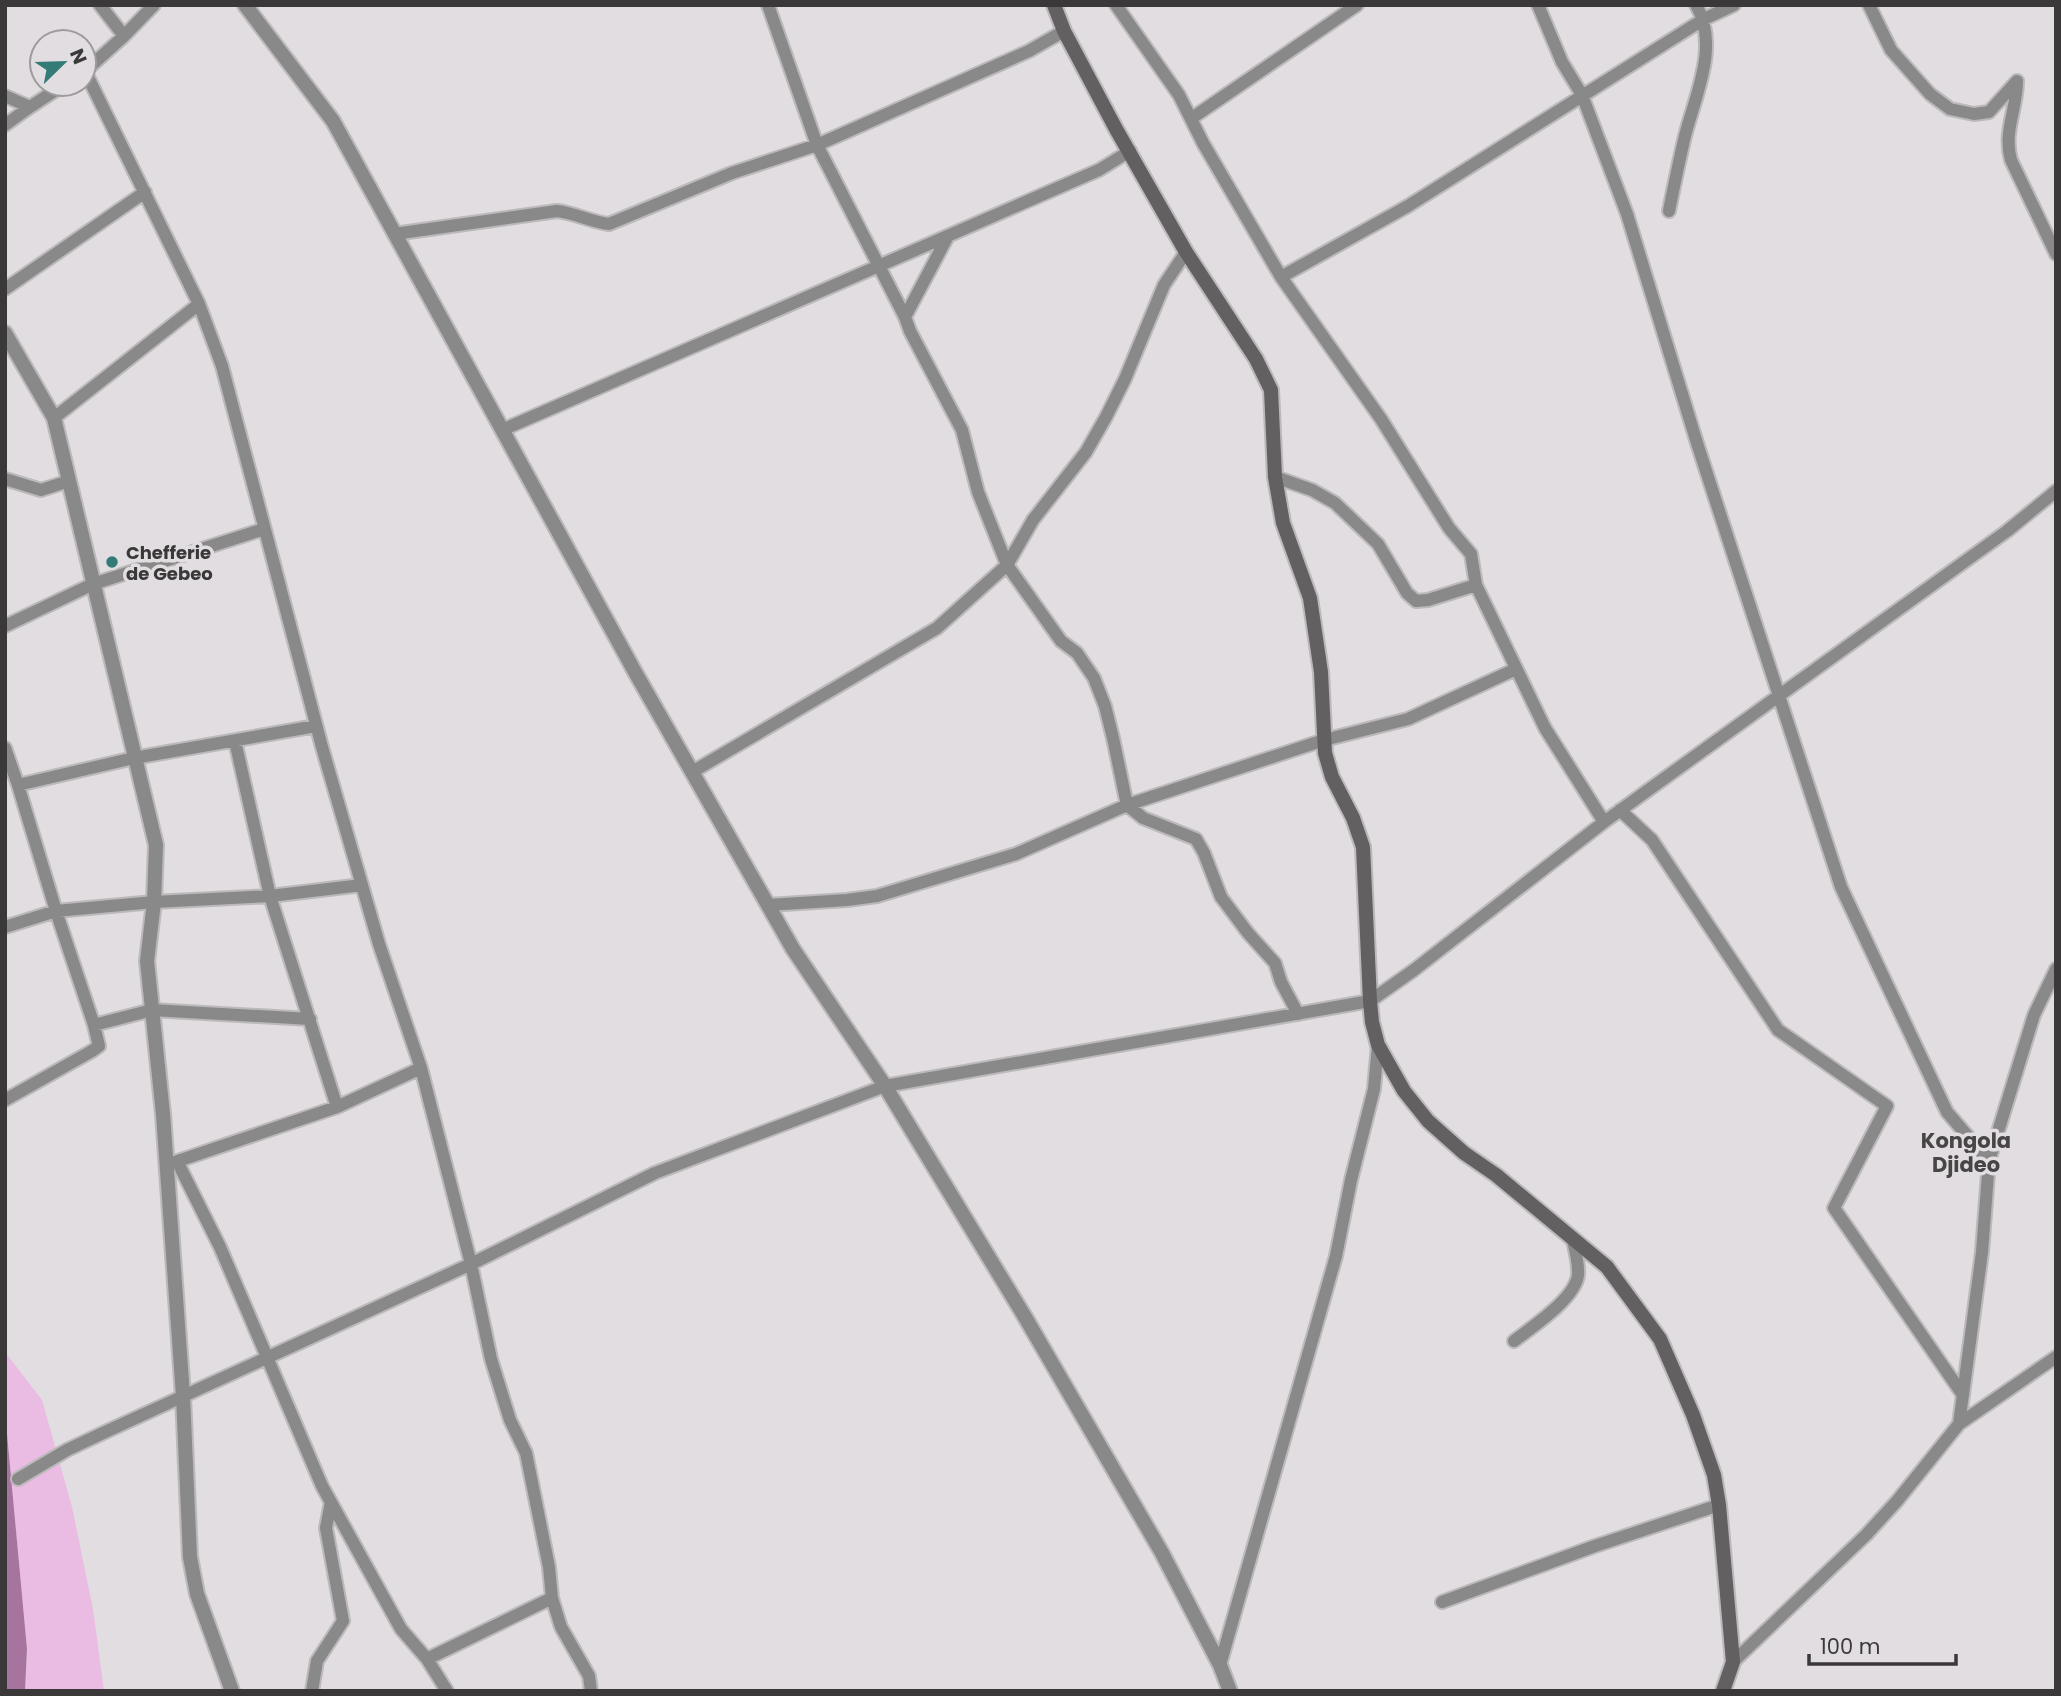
<svg xmlns="http://www.w3.org/2000/svg" width="2061" height="1696" font-family="Poppins,sans-serif">
<style>
.green{fill:#eabce3}
.water{fill:#a6749f}
.lines{fill:none;stroke-linecap:round;stroke-linejoin:round}
.minor-casing{stroke:#bcb9bb;stroke-width:16}
.tertiary-casing{stroke:#bcb9bb;stroke-width:18}
.secondary-casing{stroke:#bcb9bb;stroke-width:18}
.minor{stroke:#8a898a;stroke-width:12}
.tertiary{stroke:#8a898a;stroke-width:14}
.secondary{stroke:#636062;stroke-width:14}
.poi-dot{fill:#327b76;stroke:#e1dde0;stroke-width:2.5}
.labels{text-anchor:middle;dominant-baseline:central;stroke-width:7;stroke-linejoin:round;paint-order:stroke}
.poi-label{font-size:18px;font-weight:bold;fill:#3a3839;stroke:#e1dde0;text-anchor:start}
.quarter-label{font-size:21px;font-weight:bold;fill:#484547;stroke:#e1dde0}
</style>
<rect width="100%" height="100%" fill="#e1dde0"/>
<path class="green" d="M5 1352 42 1400 72 1507 93 1609 104 1691H25L27 1649 5 1412Z"/>
<path class="water" d="M5 1412 27 1649 25 1691H5Z"/>
<g class="lines">
<defs>
<path id="minor" d="M768 5 817 145 905 317
M1116 5 1179 95 1203 143 1281 277 1381 419 1449 528 1471 554 1476 585 1545 728 1604 822
M1538 5 1562 62 1582 95 1627 214 1697 443 1841 887 1947 1112 1989 1161
M1869 5 1891 50 1930 94 1950 109 1974 114 1989 112 2017 81C2017 109 2003 132 2011 160L2056 254
M124 36 154 5
M85 71 199 304 222 366 322 747 379 944 421 1068 471 1264 491 1359 510 1420 526 1453 549 1567 552 1598 427 1659 401 1629 322 1486 220 1247 178 1163
M84 72 124 36 100 5
M5 96 30 107 65 84
M1192 118 1357 5
M5 125 30 107
M1669 211C1674 186 1679 161 1685 136 1695 96 1720 45 1696 5
M394 234 557 211C575 213 591 222 609 224L732 173 817 145 1029 51 1064 31
M948 236 905 317 910 331 962 430 978 492 1007 565 1061 641 1077 653 1094 678 1105 706 1113 738 1127 805 1143 818 1196 839 1204 853 1221 897 1248 933 1275 963 1281 982 1298 1014
M1281 277 1408 206 1704 19 1734 5
M5 289 145 192
M54 418 199 304
M502 430 1099 170 1130 151
M1275 477 1312 490 1335 503 1378 544 1407 593 1416 601 1428 600 1476 585
M5 479 41 490 69 481
M5 626 93 584 264 529
M235 741 270 896 362 885
M5 748 18 785 134 758 316 726
M692 772 937 628 1007 565 1033 520 1086 452 1106 417 1125 379 1164 285 1186 252
M1620 810 1652 840 1778 1030 1887 1106 1834 1208 1963 1395
M768 905 847 900 877 896 1016 854 1127 805 1324 740 1408 719 1516 669
M5 927 56 911 154 902 270 896 337 1107 172 1163
M94 1025 152 1010 310 1019
M5 1100 92 1051 99 1046 94 1025 56 911 18 785
M337 1107 421 1068
M1514 1341C1532 1327 1575 1299 1578 1275 1579 1263 1575 1249 1572 1237
M1959 1424 1982 1252 1989 1161 2034 1015 2056 969
M18 1479 67 1450 103 1433 471 1264 655 1173 885 1086 1370 1001 1414 970 1604 822 2007 531 2056 491
M552 1598 561 1627 589 1676 591 1691
M1442 1602 1595 1546 1719 1505
M427 1659 447 1691
M1733 1662 1866 1535 1897 1501 1959 1424 2056 1357
M1220 1665 1336 1256 1351 1180 1374 1089 1378 1045
M312 1691 317 1661 343 1621 326 1528 331 1502"/>
<path id="tertiary" d="M245 5 333 121 635 672 793 949 885 1086 1025 1317 1162 1553 1220 1665 1230 1691
M5 333 54 418 156 845 154 902 147 961 163 1114 183 1396 190 1557 197 1594 232 1691"/>
<path id="secondary" d="M1054 5 1064 31 1116 129 1186 252 1256 359 1271 390 1275 477 1283 523 1310 598 1321 672 1325 753 1332 777 1353 818 1363 847 1370 1001 1372 1022 1378 1045 1404 1091 1428 1121 1464 1153 1496 1175 1607 1267 1660 1339 1693 1415 1714 1475 1719 1505 1733 1662 1723 1691"/>
</defs>
<use href="#minor" class="minor-casing"/>
<use href="#tertiary" class="tertiary-casing"/>
<use href="#secondary" class="secondary-casing"/>
<use href="#minor" class="minor"/>
<use href="#tertiary" class="tertiary"/>
<use href="#secondary" class="secondary"/>
</g>
<circle class="poi-dot" cx="112" cy="562" r="7"/>
<g class="labels">
<g class="poi-label">
<text x="126" y="552">Chefferie<tspan x="126" dy="21">de Gebeo</tspan></text>
</g>
<g class="quarter-label">
<text x="1966" y="1140">Kongola<tspan x="1966" dy="24">Djideo</tspan></text>
</g>
</g>
<rect width="2061" height="1696" fill="none" stroke="#3a3839" stroke-width="14"/>
<g transform="translate(63 63) rotate(67)"><circle r="33" fill="#e1dde0" stroke="#9e9b9d" stroke-width="2"/>
<path d="M0-5L12 26L0 18L-12 26Z" fill="#327b76"/>
<text y="-10" font-size="19" font-weight="bold" text-anchor="middle" fill="#3a3839">N</text>
</g>
<path d="M1809 1654v10h147v-10" fill="none" stroke="#3a3839" stroke-width="3.5"/>
<text x="1820" y="1654" font-size="21" fill="#3a3839" stroke="#e1dde0" stroke-width="5" paint-order="stroke">100 m</text>
</svg>
